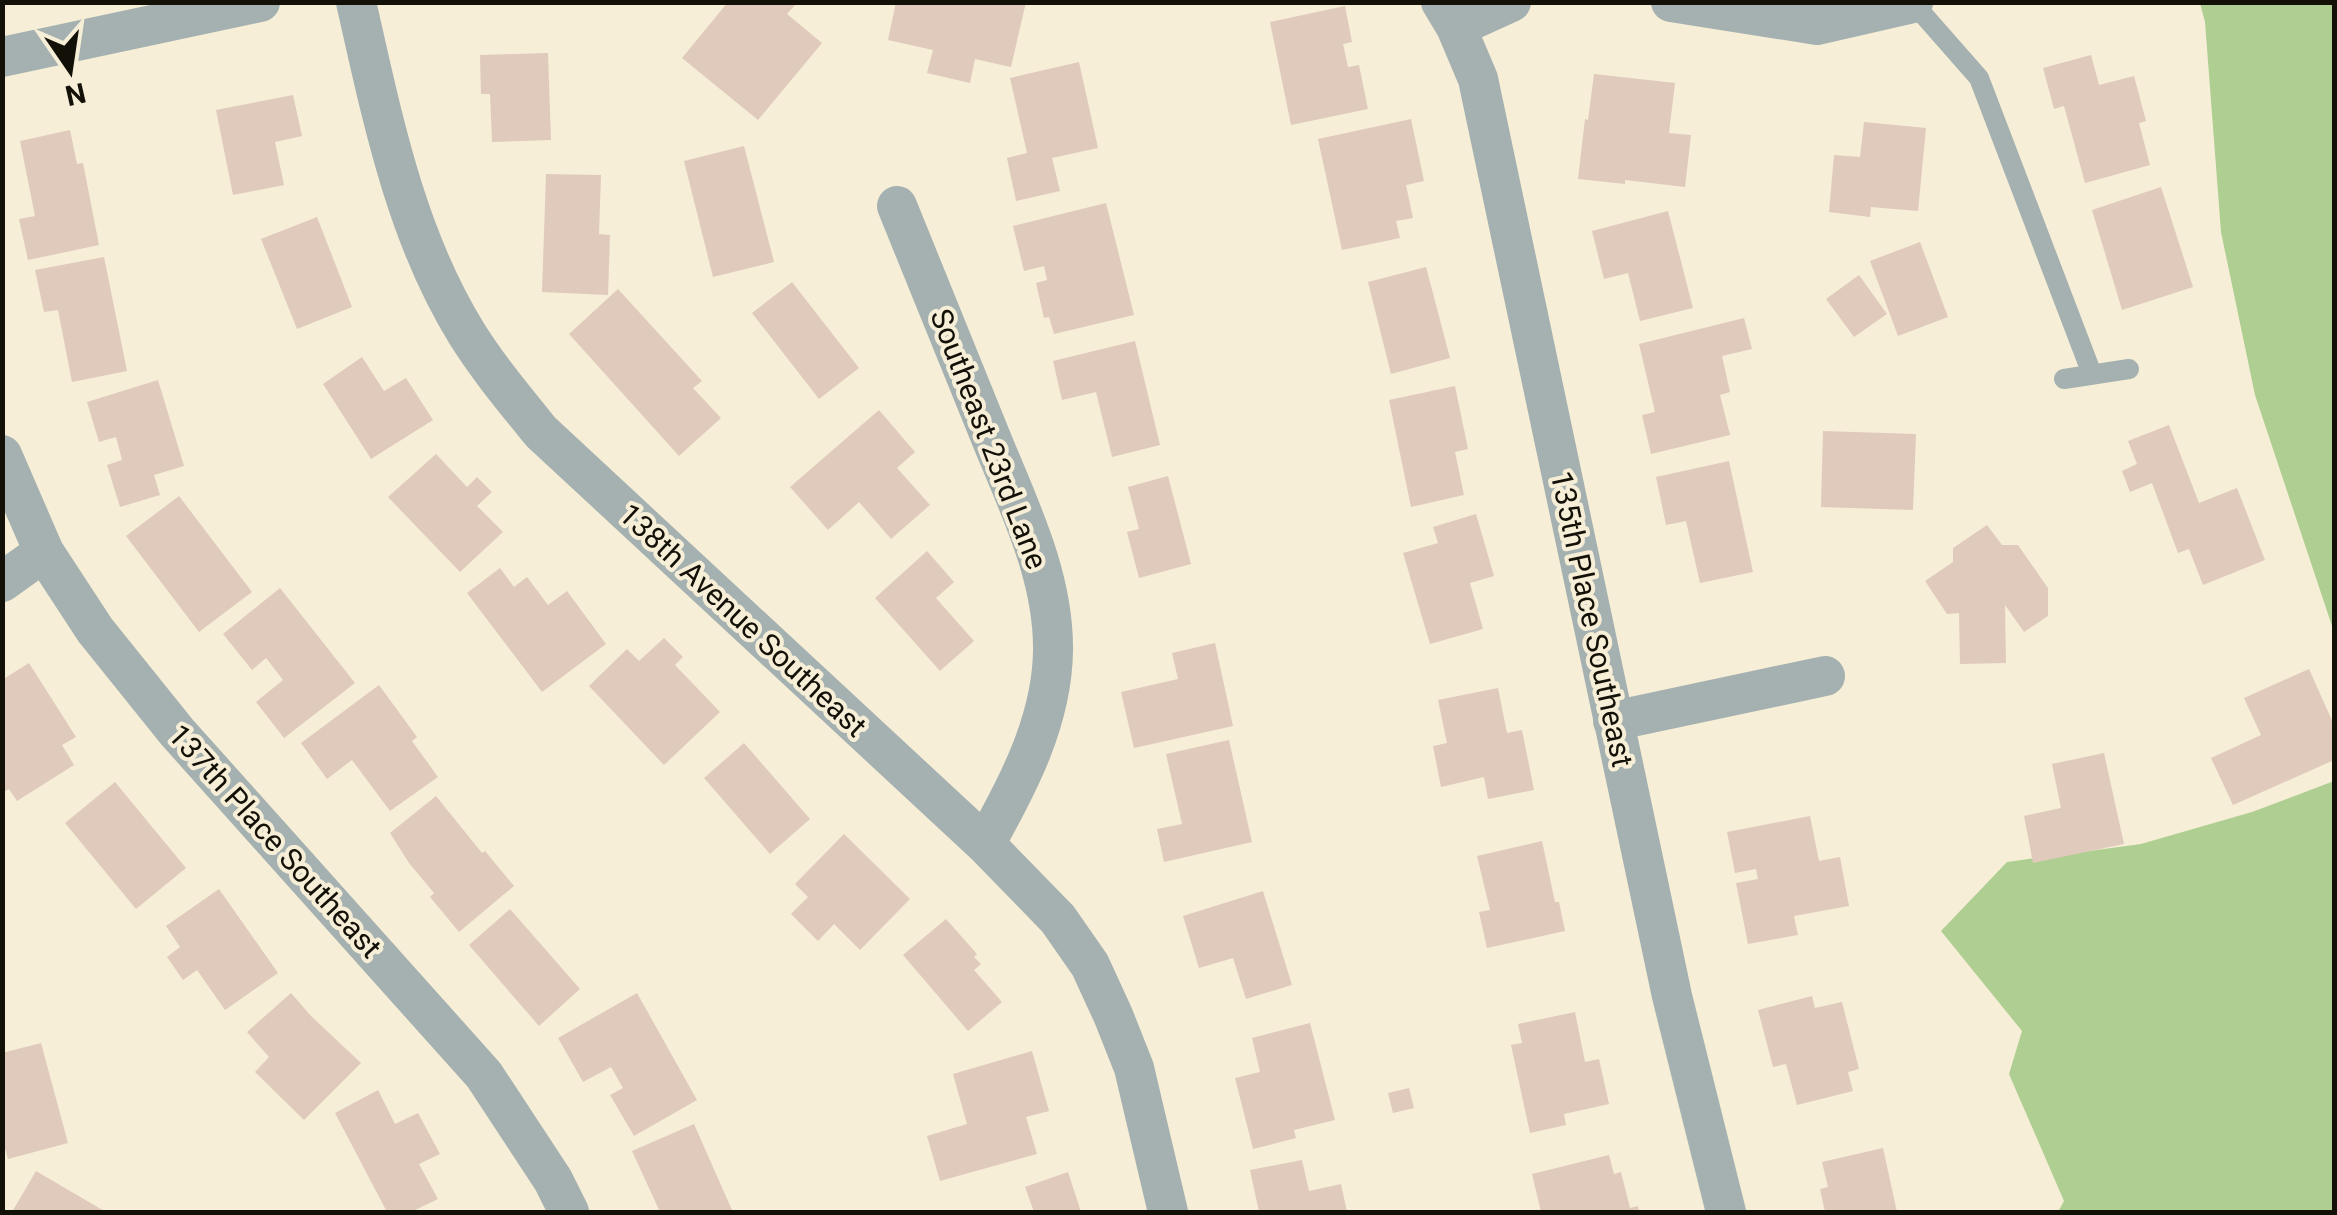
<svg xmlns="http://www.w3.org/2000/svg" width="2337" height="1215" font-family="Roboto,sans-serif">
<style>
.green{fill:#afce92}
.building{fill:#e0cabc}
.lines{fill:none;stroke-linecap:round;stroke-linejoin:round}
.service{stroke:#a5b1b0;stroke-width:20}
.minor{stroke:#a5b1b0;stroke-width:40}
.labels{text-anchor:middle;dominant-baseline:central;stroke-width:8;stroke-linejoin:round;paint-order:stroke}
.street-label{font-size:30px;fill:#131008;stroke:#f6eed7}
</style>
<rect width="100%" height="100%" fill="#f6eed7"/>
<path class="green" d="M2200 3H2334V632L2255 395 2221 232 2205 22Z
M2334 781V1212H2058L2064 1201 2009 1074 2022 1031 1941 931 2007 862 2141 844 2252 812Z"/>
<path class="building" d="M728 2H792L795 5 787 14 822 43 758 120 682 58Z
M896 2H1026L1011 67 975 59 970 83 927 73 933 50 888 40Z
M1345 6 1352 42 1343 44 1348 67 1359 65 1368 109 1291 125 1270 22Z
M548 53 551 140 492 142 490 94H481L480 55Z
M2091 55 2099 85 2134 76 2146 121 2139 123 2150 165 2085 183 2064 106 2054 109 2043 68Z
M1079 62 1098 148 1052 158 1060 191 1016 201 1007 158 1027 153 1010 78Z
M1594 74 1675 83 1669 133 1691 135 1685 187 1625 180V184L1578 179 1585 119 1588 120Z
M293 95 302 136 275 142 284 185 233 195 216 110Z
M1411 119 1424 181 1406 185 1413 218 1396 221 1400 238 1342 250 1318 139Z
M1864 122 1926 128 1918 211 1871 207 1870 217 1829 212 1834 155 1860 157Z
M70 130 77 164 83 163 99 245 28 260 19 219 35 216 20 141Z
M744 146 774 262 713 277 684 161Z
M546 174 601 175 599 234 610 235 608 295 542 292Z
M2161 187 2193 287 2122 310 2092 210Z
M1106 203 1134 315 1054 334 1049 317 1044 318 1036 283 1047 280 1044 266 1024 271 1013 226Z
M1668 211 1693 308 1640 321 1628 273 1604 279 1592 231Z
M317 217 352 307 297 329 261 239Z
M1920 242 1948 317 1898 336 1870 261Z
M104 257 127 371 72 382 58 310 44 312 35 270Z
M1426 267 1450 358 1391 374 1368 282Z
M1859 275 1887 314 1854 337 1826 299Z
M792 282 859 368 819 399 752 313Z
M618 289 702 381 693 388 721 418 679 456 569 334Z
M1744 318 1752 349 1722 356 1730 392 1720 395 1730 435 1651 454 1642 415 1655 412 1639 344Z
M1135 341 1160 445 1112 457 1096 392 1062 400 1053 361Z
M362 357 384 391 406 378 433 420 371 459 323 384Z
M158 380 184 466 154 475 160 495 120 507 107 465 122 460 116 437 99 442 87 402Z
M1455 386 1468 449 1455 452 1464 495 1411 507 1389 400Z
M879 410 915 452 897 468 930 505 891 539 859 502 828 530 790 487Z
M2169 425 2199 503 2237 488 2265 560 2203 585 2189 549 2178 553 2152 483 2130 492 2122 471 2137 464 2128 441Z
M1823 431 1916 434 1913 510 1821 507Z
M436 454 467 487 477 477 492 492 477 506 503 532 460 572 388 497Z
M1729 461 1753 572 1700 583 1686 521 1666 525 1656 477Z
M1168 476 1191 564 1139 578 1127 532 1139 529 1128 487Z
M179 496 252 592 199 632 126 536Z
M1476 514 1494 576 1470 583 1483 629 1430 644 1403 553 1438 543 1433 527Z
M1987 525 2002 545H2018L2048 588V616L2024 632 2005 605 2006 663 1960 664 1959 613 1947 614 1925 581 1953 562V548Z
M927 551 954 582 936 598 974 641 940 671 875 598Z
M500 568 514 587 527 577 548 605 567 591 606 644 542 692 467 593Z
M280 588 355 683 284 738 256 702 283 680 266 658 252 670 223 634Z
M664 638 683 657 675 665 720 712 664 765 589 686 627 649 639 661Z
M1215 643 1233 726 1134 748 1121 692 1178 679 1172 653Z
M29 663 76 737 62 745 74 765 17 801 9 789 2 793V730L5 729 2 726V680Z
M2309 669 2334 725V760L2233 805 2211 758 2261 735 2244 698Z
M379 685 417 737 412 741 438 777 390 811 352 760 327 779 301 743Z
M1498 688 1507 733 1522 730 1534 790 1488 799 1484 777 1441 787 1433 746 1447 743 1438 700Z
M1229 740 1252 842 1164 862 1157 829 1182 824 1166 754Z
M744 743 810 819 770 854 704 778Z
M2104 753 2124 844 2033 863 2024 816 2061 808 2052 764Z
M115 782 186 868 136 909 65 823Z
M436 796 482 853 485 851 514 886 459 932 430 897 434 893 409 863 390 833Z
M1810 816 1819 861 1840 857 1849 906 1794 916 1798 935 1748 944 1736 883 1758 879 1756 869 1735 873 1727 832Z
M844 834 910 899 860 950 834 924 818 941 791 914 808 897 795 884Z
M1542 841 1555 902H1559L1565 931 1487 948 1479 912 1490 910 1477 856Z
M219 889 278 973 225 1010 197 970 183 980 167 957 180 947 166 926Z
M1263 891 1292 985 1246 999 1233 958 1199 968 1183 916Z
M510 909 580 989 539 1026 469 945Z
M946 919 977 954 974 957 981 964 974 970 1002 1002 968 1031 903 955Z
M291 993 311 1016 361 1063 304 1120 255 1072 269 1057 247 1032Z
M637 993 697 1100 634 1136 610 1095 623 1088 611 1067 583 1082 558 1038Z
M1812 996 1815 1008 1842 1002 1859 1069 1848 1072 1853 1091 1797 1105 1786 1064 1773 1067 1758 1010Z
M1575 1012 1585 1062 1599 1059 1609 1104 1564 1114 1566 1125 1530 1133 1511 1045 1522 1043 1518 1024Z
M1310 1023 1335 1120 1294 1130 1296 1138 1253 1149 1235 1078 1260 1072 1252 1038Z
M41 1043 68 1143 8 1159 2 1138V1053Z
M1032 1051 1049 1111 1026 1117 1037 1154 940 1181 927 1136 967 1124 953 1074Z
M1409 1088 1414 1108 1393 1113 1388 1093Z
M378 1090 395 1124 418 1113 440 1154 419 1164 438 1199 411 1212H387L335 1113Z
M694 1124 728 1201 733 1212H660L632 1151Z
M1883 1148 1897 1212H1825L1820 1189 1828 1187 1822 1162Z
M1609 1155 1614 1174 1621 1172 1630 1208 1638 1206 1639 1212H1541L1532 1174Z
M1302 1160 1309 1191 1341 1184 1347 1212H1259L1250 1170Z
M36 1171 106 1212H12Z
M1068 1172 1081 1212H1034L1025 1187Z"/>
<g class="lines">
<path class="service" d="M1913 3 1979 78 2092 374
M2064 379 2129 369"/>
<path class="minor" d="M356 2C382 116 405 234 467 334 489 369 515 400 541 432L985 844 1058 919 1090 965 1113 1015 1134 1068 1168 1212
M1441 2 1456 27 1511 2
M1671 2 1817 25 1913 3
M1456 27 1478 79 1672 996 1726 1212
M2 57 260 2
M897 206C928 281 958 357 989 433 1017 503 1054 574 1053 651 1052 721 1018 785 985 844
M2 455 44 552 95 630 177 732 484 1075 553 1180 569 1212
M2 582 44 552
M1613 721 1825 676"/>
</g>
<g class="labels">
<g class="street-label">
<text transform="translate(989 439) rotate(69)">Southeast 23rd Lane</text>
<text transform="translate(1592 619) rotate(78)">135th Place Southeast</text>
<text transform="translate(743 620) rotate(43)">138th Avenue Southeast</text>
<text transform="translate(275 841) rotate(48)">137th Place Southeast</text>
</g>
</g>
<rect width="2337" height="1215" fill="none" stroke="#131008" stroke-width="10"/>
<g transform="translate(70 70) rotate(167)" stroke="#f6eed7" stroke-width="8" paint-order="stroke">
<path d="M0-8L18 38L0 25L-18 38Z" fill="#131008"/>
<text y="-15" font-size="28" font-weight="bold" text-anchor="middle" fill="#131008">N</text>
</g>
</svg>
